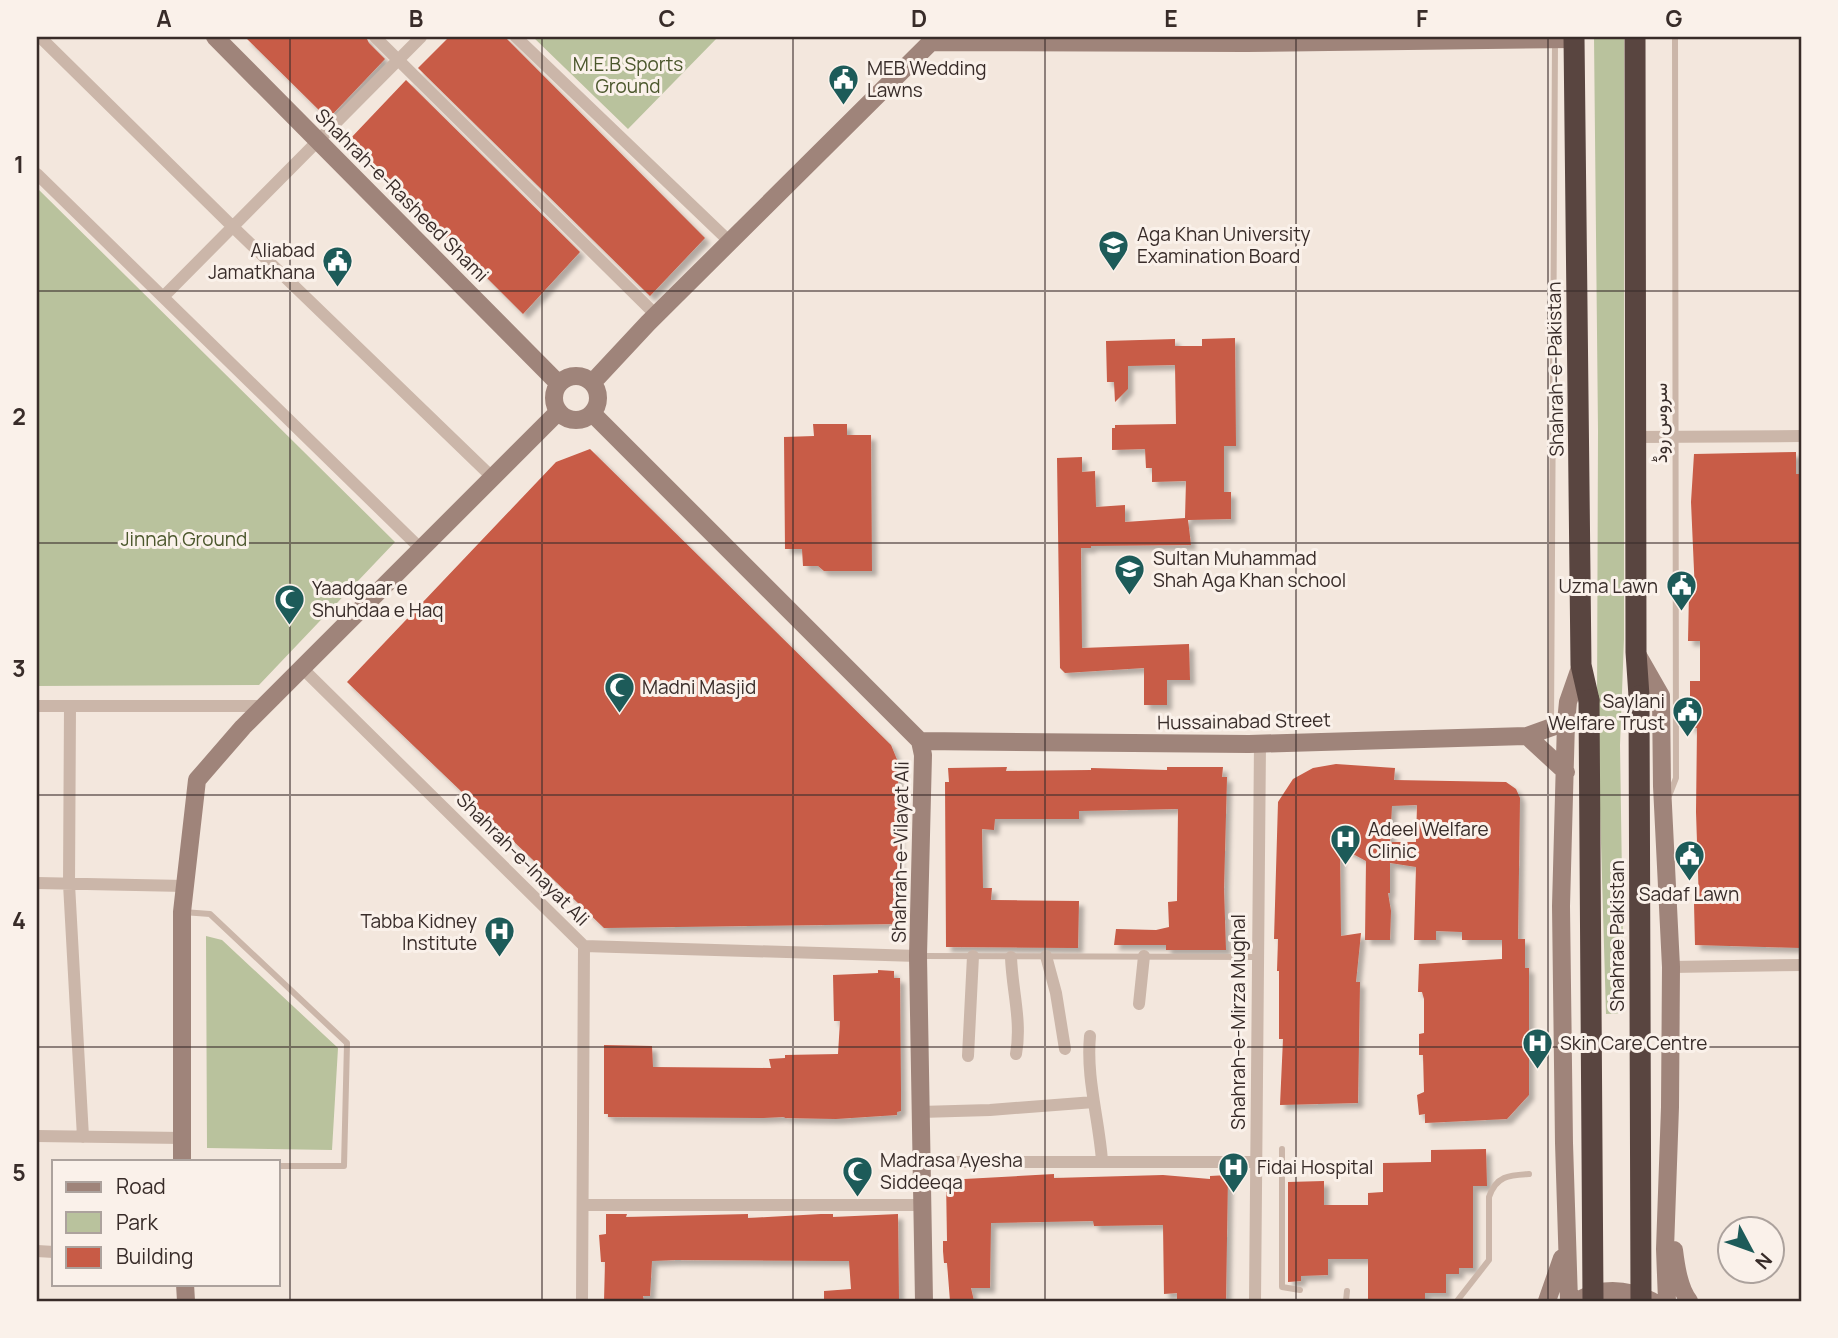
<svg xmlns="http://www.w3.org/2000/svg" width="1838" height="1338" font-family="Manrope,Vazirmatn,sans-serif">
<style>
.green{fill:#b9c29d}
.building{fill:#c85b46;fill-rule:evenodd;filter:url(#shadow)}
.lines{fill:none;stroke-linecap:round;stroke-linejoin:round}
.lane{stroke:#cbb6a9;stroke-width:6}
.street{stroke:#cbb6a9;stroke-width:12}
.secondary{stroke:#9f847a;stroke-width:18}
.highway{stroke:#594540;stroke-width:21}
.highway-bridge{stroke:#594540;stroke-width:21}
.grid{fill:none;stroke:#382c29;stroke-width:2;stroke-opacity:0.55}
.labels{text-anchor:middle;dominant-baseline:central;stroke-width:6;stroke-linejoin:round;paint-order:stroke}
.park-label{font-size:19px;fill:#4b572c;stroke:#faf1ea}
.poi-label{font-size:19px;fill:#382c29;stroke:#faf1ea;text-anchor:start}
.street-label{font-size:19px;fill:#382c29;stroke:#faf1ea}
.neatline{fill:none;stroke:#382c29;stroke-width:2.5}
.grid-label{font-size:23px;text-anchor:middle;font-weight:bold;fill:#382c29}
</style>
<defs>
<filter id="shadow"><feDropShadow dx="5" dy="5" stdDeviation="2" flood-color="#0004"/></filter>
</defs>
<rect width="100%" height="100%" fill="#f3e7dd"/>
<path class="green" d="M533 37H718L628 129Z
M1594 37H1624V639L1620 745 1624 1013 1606 1014 1597 706 1598 431Z
M37 188 395 542 259 685 37 686Z
M206 936 222 940 338 1048 332 1150 207 1148Z"/>
<path class="building" d="M245 37H366L369 43 385 59 328 119Z
M449 37H505L705 238 650 296 418 68Z
M406 80 580 252 523 314 349 140Z
M1235 338 1236 446H1224V492H1231V519L1188 520 1191 545 1091 546V548H1081L1082 648 1189 644 1190 680H1167V705H1144V668L1065 673 1060 668 1057 458 1082 457V472L1095 471 1096 507 1125 505V522L1185 518 1186 481 1152 482V468H1146L1145 449 1112 450V428H1115V425L1176 424 1175 365 1128 366V389L1115 402 1114 382H1107L1106 341 1175 339V346H1202V339Z
M813 424H847V435H871L872 571H824L818 566H803L802 549H785L784 437 814 436Z
M590 449 891 745 898 762 899 924 604 928 347 682 556 462Z
M1796 452V474H1801V948L1695 945 1694 903H1699L1696 812 1697 728H1690V681H1700V641H1688L1689 593H1695L1691 502 1694 454Z
M1336 764 1395 768 1394 780 1506 782 1516 789 1520 798 1518 939H1525V968H1529V1095L1507 1119 1425 1123V1114L1419 1115 1417 1095 1424 1092 1423 1055H1419V1034L1424 1033V999L1422 992H1418L1419 964 1502 959V940H1462V932L1436 931V940H1414L1416 867 1390 863V893H1388L1391 911 1390 940H1365L1366 861 1340 847 1341 936 1361 933 1356 982H1360L1358 1103 1280 1105 1283 1039H1279V971H1277L1278 939H1274L1278 802 1293 779 1313 768ZM1417 805 1416 842H1390L1392 806Z
M1007 767 1006 771 1091 770V768L1167 770V767H1223L1222 777H1227L1224 889 1226 950H1166V945H1114L1116 929 1156 930 1169 927 1168 902 1177 901 1178 809 1079 811V819H995L994 830 982 829 983 888H992L991 900 1079 901 1078 948 946 947 945 782H949L948 768Z
M878 970 894 971V978H900L901 1090V1111L897 1112V1115L836 1119 785 1118 784 1117 763 1118 608 1117V1114H604V1045L652 1046 653 1067 771 1068 769 1059 785 1058V1055L838 1054 840 1021H834L833 975 878 973Z
M1486 1149 1487 1186H1473V1268H1459V1274H1446V1293H1425V1301H1368V1259H1328V1275L1301 1276V1281L1288 1282V1182L1324 1181V1205H1368V1193L1383 1192V1163L1431 1162V1150Z
M1054 1174V1178L1163 1175 1210 1179V1176L1228 1175 1226 1301H1177V1293L1164 1294 1163 1225 1094 1226 1093 1221 991 1223 990 1288H971L974 1301H950L947 1263H944L943 1251V1241H947L946 1180Z
M606 1214H627L626 1217 748 1214V1218L821 1214H833V1217L898 1214 899 1301H824V1291L851 1289 849 1261 676 1260 652 1261 650 1296H643L644 1301H604L605 1262H601L599 1235 606 1234Z"/>
<g class="lines">
<path class="lane" d="M1551 724 1555 42
M1669 796 1676 778 1675 37
M183 912 210 914 347 1043 344 1166H278
M920 956 1258 957
M1282 1149V1287L1300 1290
M1346 1301 1347 1291
M1457 1301 1489 1260V1197C1496 1176 1509 1175 1529 1174"/>
<path class="street" d="M40 37 233 227 493 478
M375 37 656 315
M516 37 730 242
M37 174 421 549
M164 296 421 37
M1636 437 1801 436
M302 668 584 946 582 1301
M37 706H264
M70 706 69 884 83 1137
M37 883 185 886
M584 946 918 956
M1046 956 1056 993 1065 1049
M1011 957C1012 990 1022 1021 1016 1054
M1671 967 1801 965
M1139 1004 1144 956
M1090 1036C1086 1078 1099 1119 1102 1161
M968 1056 973 956
M920 1112 990 1110 1094 1102
M37 1136 182 1138
M921 1162H1256
M583 1205H922
M37 1251 54 1252
M1255 1301 1260 743"/>
<path class="secondary" d="M215 37 559 384
M554 398a22 22 0 1 1 44 0a22 22 0 1 1-44 0Z
M592 383 648 323 931 42 1246 43 1574 39
M592 413 920 741 923 755 918 956 924 1301
M1637 654 1661 696 1662 786 1671 967 1670 1107 1665 1249 1667 1301
M1527 736 1566 772
M920 741 1249 744 1527 736 1566 722
M182 1161V912L197 780 243 727 558 412
M1674 1250C1676 1266 1679 1288 1689 1301
M185 1284 186 1301
M1581 1299C1604 1287 1629 1290 1652 1301
M1547 1301 1562 1258
M1569 1301 1564 1143 1561 906 1566 722 1568 702 1581 665"/>
<path class="highway" d="M1574 37 1581 665 1589 700
M1635 37 1636 652 1639 696"/>
<path class="highway-bridge" d="M1639 696 1641 1301
M1589 700 1593 1301"/>
</g>
<path class="grid" d="M290 37V1301M542 37V1301M793 37V1301M1045 37V1301M1296 37V1301M1548 37V1301M37 291H1801M37 543H1801M37 795H1801M37 1047H1801"/>
<defs>
<symbol id="civic-pin" viewBox="-11 -11 22 30"><path d="M0 17L-7.5 6A9.5 9.5 0 1 1 7.5 6Z" fill="#1d5b59" stroke="#faf1ea"/><path d="M-.6-6.5H3V-4.5H.6V-3L4-1V1h2V6H-6V1h2V-1L-.6-3ZM-1.2 2.5V6h2.4V2.5Z" fill="#fff"/></symbol>
<symbol id="university-pin" viewBox="-11 -11 22 30"><path d="M0 17L-7.5 6A9.5 9.5 0 1 1 7.5 6Z" fill="#1d5b59" stroke="#faf1ea"/><path d="M0-5L7-2L0 1L-7-2ZM-4 1L0 2.5L4 1V4Q0 6-4 4Z" fill="#fff"/></symbol>
<symbol id="school-pin" viewBox="-11 -11 22 30"><path d="M0 17L-7.5 6A9.5 9.5 0 1 1 7.5 6Z" fill="#1d5b59" stroke="#faf1ea"/><path d="M0-5L7-2L0 1L-7-2ZM-4 1L0 2.5L4 1V4Q0 6-4 4Z" fill="#fff"/></symbol>
<symbol id="mosque-pin" viewBox="-11 -11 22 30"><path d="M0 17L-7.5 6A9.5 9.5 0 1 1 7.5 6Z" fill="#1d5b59" stroke="#faf1ea"/><path d="M3.5-4.9A6 6 0 1 0 3.5 4.9A5 5 0 1 1 3.5-4.9Z" fill="#fff"/></symbol>
<symbol id="hospital-pin" viewBox="-11 -11 22 30"><path d="M0 17L-7.5 6A9.5 9.5 0 1 1 7.5 6Z" fill="#1d5b59" stroke="#faf1ea"/><path d="M-5-5h3v3.5h4V-5h3V5h-3V1.5h-4V5h-3Z" fill="#fff"/></symbol>
</defs>
<g fill-rule="evenodd">
<use href="#civic-pin" x="826" y="62" width="35" height="47"/>
<use href="#university-pin" x="1096" y="228" width="35" height="47"/>
<use href="#civic-pin" x="320" y="244" width="35" height="47"/>
<use href="#school-pin" x="1112" y="552" width="35" height="47"/>
<use href="#civic-pin" x="1664" y="568" width="35" height="47"/>
<use href="#mosque-pin" x="272" y="582" width="35" height="47"/>
<use href="#mosque-pin" x="602" y="670" width="35" height="47"/>
<use href="#civic-pin" x="1670" y="694" width="35" height="47"/>
<use href="#hospital-pin" x="1328" y="822" width="35" height="47"/>
<use href="#civic-pin" x="1672" y="838" width="35" height="47"/>
<use href="#hospital-pin" x="482" y="914" width="35" height="47"/>
<use href="#hospital-pin" x="1520" y="1026" width="35" height="47"/>
<use href="#hospital-pin" x="1216" y="1150" width="35" height="47"/>
<use href="#mosque-pin" x="840" y="1154" width="35" height="47"/>
</g>
<g class="labels">
<g class="park-label">
<text x="628" y="64">M.E.B Sports<tspan x="628" dy="22">Ground</tspan></text>
<text x="184" y="539">Jinnah Ground</text>
</g>
<g class="poi-label">
<text x="867" y="68">MEB Wedding<tspan x="867" dy="22">Lawns</tspan></text>
<text x="1137" y="234">Aga Khan University<tspan x="1137" dy="22">Examination Board</tspan></text>
<text x="315" y="250" text-anchor="end">Aliabad<tspan x="315" dy="22">Jamatkhana</tspan></text>
<text x="1153" y="558">Sultan Muhammad<tspan x="1153" dy="22">Shah Aga Khan school</tspan></text>
<text x="1658" y="586" text-anchor="end">Uzma Lawn</text>
<text x="312" y="588">Yaadgaar e<tspan x="312" dy="22">Shuhdaa e Haq</tspan></text>
<text x="642" y="687">Madni Masjid</text>
<text x="1665" y="701" text-anchor="end">Saylani<tspan x="1665" dy="22">Welfare Trust</tspan></text>
<text x="1368" y="829">Adeel Welfare<tspan x="1368" dy="22">Clinic</tspan></text>
<text x="1689" y="894" text-anchor="middle">Sadaf Lawn</text>
<text x="477" y="921" text-anchor="end">Tabba Kidney<tspan x="477" dy="22">Institute</tspan></text>
<text x="1560" y="1043">Skin Care Centre</text>
<text x="880" y="1160">Madrasa Ayesha<tspan x="880" dy="22">Siddeeqa</tspan></text>
<text x="1257" y="1167">Fidai Hospital</text>
</g>
<g class="street-label">
<text transform="translate(402 195) rotate(45)">Shahrah-e-Rasheed Shami</text>
<text transform="translate(1555 369) rotate(-91)">Shahrah-e-Pakistan</text>
<text transform="translate(1660 423) rotate(-90)">سروس روڈ</text>
<text transform="translate(1244 721) rotate(-1)">Hussainabad Street</text>
<text transform="translate(900 852) rotate(-89)">Shahrah-e-Vilayat Ali</text>
<text transform="translate(523 859) rotate(45)">Shahrah-e-Inayat Ali</text>
<text transform="translate(1617 936) rotate(-90)">Shahrae Pakistan</text>
<text transform="translate(1238 1022) rotate(-90)">Shahrah-e-Mirza Mughal</text>
</g>
</g>
<rect width="1838" height="1338" fill="none" stroke="#faf1ea" stroke-width="77"/>
<rect x="52" y="1160" width="228" height="126" fill="#faf1ea" stroke="#aca29d" stroke-width="2"/>
<rect x="66" y="1182" width="35" height="10" fill="#9f847a" stroke="#aca29d" stroke-width="2"/>
<text x="116" y="1194" font-size="21" fill="#382c29">Road</text>
<rect x="66" y="1212" width="35" height="21" fill="#b9c29d" stroke="#aca29d" stroke-width="2"/>
<text x="116" y="1230" font-size="21" fill="#382c29">Park</text>
<rect x="66" y="1247" width="35" height="21" fill="#c85b46" stroke="#aca29d" stroke-width="2"/>
<text x="116" y="1264" font-size="21" fill="#382c29">Building</text>
<g transform="translate(1751 1250) rotate(131)"><circle r="33" fill="#faf1ea" stroke="#aca29d" stroke-width="2"/>
<path d="M0-5L12 26L0 18L-12 26Z" fill="#1d5b59"/>
<text y="-10" font-size="19" font-weight="bold" text-anchor="middle" fill="#382c29">N</text>
</g>
<rect x="38" y="38" width="1762" height="1262" class="neatline"/>
<g class="grid-label">
<text x="164" y="27">A</text>
<text x="416" y="27">B</text>
<text x="667" y="27">C</text>
<text x="919" y="27">D</text>
<text x="1171" y="27">E</text>
<text x="1422" y="27">F</text>
<text x="1674" y="27">G</text>
<text x="19" y="173">1</text>
<text x="19" y="425">2</text>
<text x="19" y="677">3</text>
<text x="19" y="929">4</text>
<text x="19" y="1181">5</text>
</g>
</svg>
